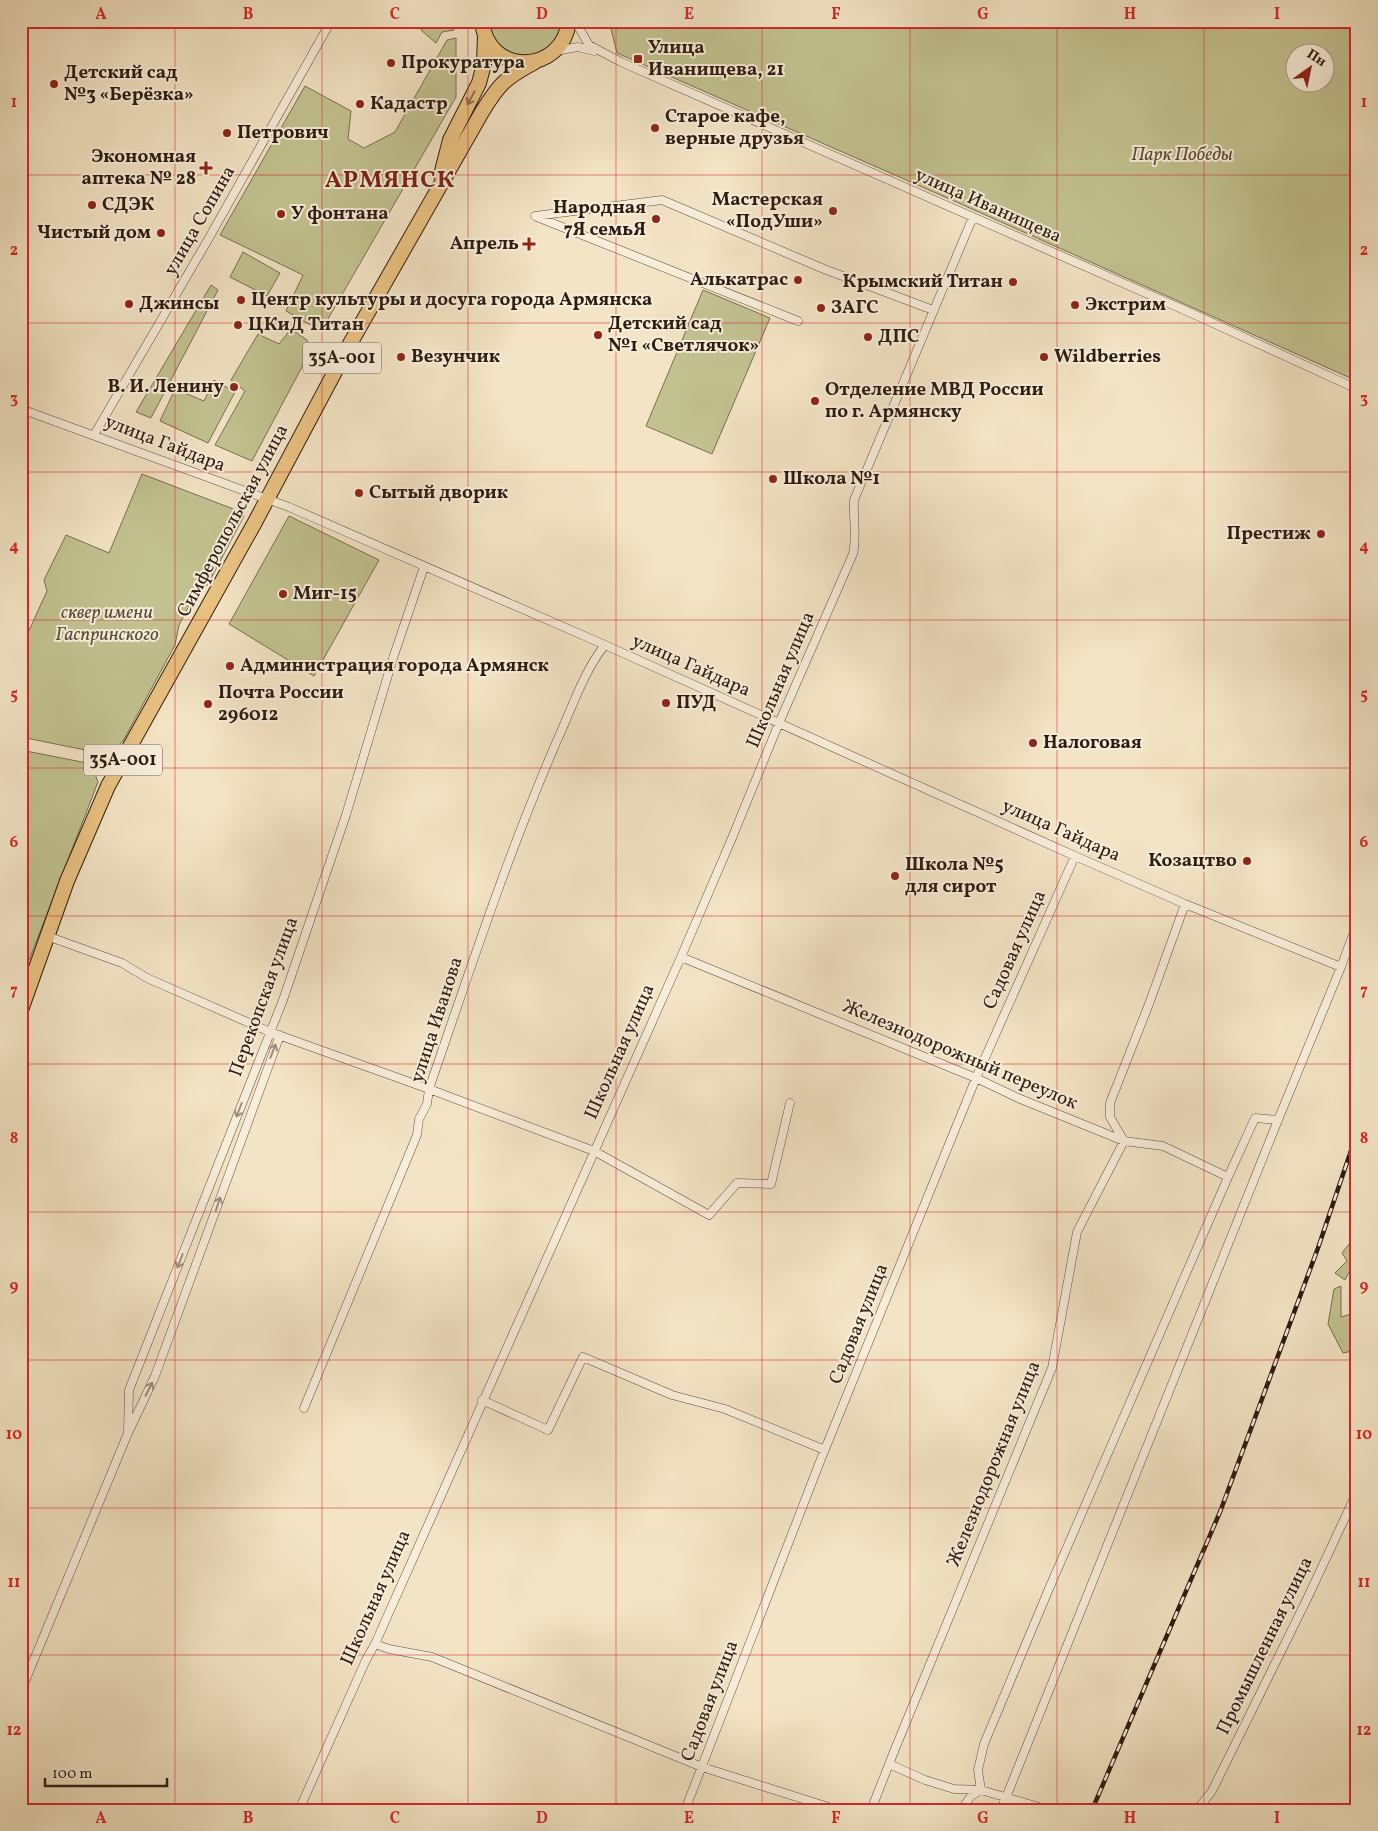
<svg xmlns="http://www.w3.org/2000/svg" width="1378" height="1831" font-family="Vollkorn,serif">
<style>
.green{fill:#c2c290;stroke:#786f51;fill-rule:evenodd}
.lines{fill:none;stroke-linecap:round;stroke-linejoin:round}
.minor-casing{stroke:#5e4e3f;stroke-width:9}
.trunk-casing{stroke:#2d1c12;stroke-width:16}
.minor{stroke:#f7edd9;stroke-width:8}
.trunk{stroke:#eac282;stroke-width:14}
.rail-casing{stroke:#2d1c12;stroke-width:4.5}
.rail{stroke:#f7edd9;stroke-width:2.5;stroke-dasharray:8;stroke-linecap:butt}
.oneway{stroke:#8c6f4a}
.oneway2{stroke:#9c8f7f}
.grid{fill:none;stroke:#d62828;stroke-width:1;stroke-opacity:0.55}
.poi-dot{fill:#8f2418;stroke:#f7edd9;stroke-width:2}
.labels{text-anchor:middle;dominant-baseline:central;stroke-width:4;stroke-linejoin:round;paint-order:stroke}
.shield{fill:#f7edd9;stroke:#6a5b4e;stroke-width:1}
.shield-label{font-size:18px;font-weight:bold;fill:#2d1c12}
.poi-label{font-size:19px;font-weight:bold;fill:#2d1c12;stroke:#f7edd9;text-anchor:start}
.park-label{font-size:19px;font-style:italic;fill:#5a4e38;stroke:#f7edd9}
.street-label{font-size:19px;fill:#2d1c12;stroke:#f7edd9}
.district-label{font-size:24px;font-weight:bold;letter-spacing:1px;fill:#7a1f14;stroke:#f7edd9}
.neatline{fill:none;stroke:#d62828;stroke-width:2}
.grid-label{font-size:16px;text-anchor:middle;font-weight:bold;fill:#d62828}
</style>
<rect width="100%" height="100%" fill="#f3e4c5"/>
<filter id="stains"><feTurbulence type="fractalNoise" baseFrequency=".004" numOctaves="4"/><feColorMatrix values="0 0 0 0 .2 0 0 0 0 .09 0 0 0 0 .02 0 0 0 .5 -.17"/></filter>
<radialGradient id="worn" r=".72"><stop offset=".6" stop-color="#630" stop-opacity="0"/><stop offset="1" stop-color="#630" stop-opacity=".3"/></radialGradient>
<path class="green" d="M424 21H455L454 30 442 32 436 43 421 30Z
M489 21H562C557 47 532 67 507 50 501 47 496 42 493 37 491 32 490 26 489 21Z
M609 21H1357V381L954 201 617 53ZM1296 52H1326V82H1296Z
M456 38V97L321 331 286 311 303 275 220 235 305 86 351 111 348 139 364 148 395 132 447 40Z
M243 252 280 273 267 296 230 277Z
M211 285 218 290 151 418 136 412Z
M703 290 770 318 712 454 646 426Z
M291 329 307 340 308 344 312 348 252 461 215 445 245 391 231 380 258 334 279 344Z
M214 380 235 392 208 443 160 421 175 389 204 401Z
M142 474 236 510 244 516 208 584 191 602 179 625 175 645 123 741 111 752 105 754 21 737V648L47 591 44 580 66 535 109 553Z
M289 516 379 560 314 676 229 624Z
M21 750 87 763 92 766 98 782 21 981V787L25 779 21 777Z
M1357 1234V1256L1345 1280 1335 1273 1347 1261 1342 1253Z
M1341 1286V1317L1357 1312V1350L1343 1353 1328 1324 1334 1289Z"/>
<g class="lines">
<defs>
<path id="minor" d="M575 21 589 45 621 62 1191 313 1357 389
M555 51 578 47 594 51
M535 216 662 200 824 269 933 310
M537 217 798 321
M21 409 289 507 605 645 1075 856 1185 904 1341 967
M94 435 209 238 331 21
M47 936 122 963 147 978 270 1032 429 1089 594 1151 709 1215 737 1183 771 1184 790 1103
M681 957 976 1078 1018 1098 1124 1141 1163 1146 1228 1177
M482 1400 548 1430 583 1357 672 1395 725 1409 825 1450
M304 1408 417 1135 419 1119 427 1104 429 1089C469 973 507 856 556 743 570 713 584 670 605 645
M128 1433 129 1390 283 1000 346 815 394 655 424 567
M375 1644 389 1649 432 1657 702 1767 838 1810
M21 1691 128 1433 155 1376 280 1035
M889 1764 925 1780 954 1789 981 1790 1049 1810
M299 1810 366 1660 375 1644 681 957 732 838 779 723 853 554C857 537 853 518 854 500L973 217
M685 1810 821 1459 976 1078 1075 856
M871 1810 895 1749 1052 1368 1077 1232 1124 1141 1110 1117V1103L1149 1004 1185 904
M961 1810 971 1796 981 1790 978 1770 984 1744 1048 1591 1228 1177 1255 1118 1278 1120
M1001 1810 1278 1120 1341 967 1357 924
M1197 1810 1212 1791 1307 1599 1357 1492"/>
<path id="trunk" d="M482 21C487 76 562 76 569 21
M441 175 450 140 479 83 484 64 485 34
M21 1010 67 881 108 786 254 524 347 349 482 112C499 84 505 78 535 62"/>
</defs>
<use href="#minor" class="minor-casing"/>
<use href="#trunk" class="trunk-casing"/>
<use href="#minor" class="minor"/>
<use href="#trunk" class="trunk"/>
<defs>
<path id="rail" d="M1092 1810 1220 1512 1318 1248 1357 1133"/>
</defs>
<use href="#rail" class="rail-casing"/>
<use href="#rail" class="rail"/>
</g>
<defs><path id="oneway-shaft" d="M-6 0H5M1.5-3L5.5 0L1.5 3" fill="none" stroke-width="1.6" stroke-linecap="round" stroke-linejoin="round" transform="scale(1.25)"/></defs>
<use class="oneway" href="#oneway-shaft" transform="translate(471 98) rotate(118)"/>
<g class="oneway2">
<use href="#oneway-shaft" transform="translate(273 1051) rotate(-69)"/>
<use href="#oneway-shaft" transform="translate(239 1110) rotate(111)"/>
<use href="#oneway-shaft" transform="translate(218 1204) rotate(-72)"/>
<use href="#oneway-shaft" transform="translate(180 1261) rotate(111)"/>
<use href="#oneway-shaft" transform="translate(149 1389) rotate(-63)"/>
</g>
<path class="grid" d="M175 21V1810M322 21V1810M468 21V1810M616 21V1810M762 21V1810M910 21V1810M1057 21V1810M1204 21V1810M21 175H1357M21 323H1357M21 472H1357M21 620H1357M21 768H1357M21 916H1357M21 1064H1357M21 1212H1357M21 1360H1357M21 1508H1357M21 1655H1357"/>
<g class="poi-dot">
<rect x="633" y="54" width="10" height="10" rx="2.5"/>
<circle cx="391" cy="63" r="5"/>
<circle cx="54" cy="84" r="5"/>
<circle cx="360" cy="104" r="5"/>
<circle cx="655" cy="128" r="5"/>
<circle cx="227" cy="133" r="5"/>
<path d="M203.5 160.5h5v5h5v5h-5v5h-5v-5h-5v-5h5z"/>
<circle cx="92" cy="205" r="5"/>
<circle cx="833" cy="211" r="5"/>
<circle cx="281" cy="214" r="5"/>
<circle cx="656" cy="219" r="5"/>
<circle cx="161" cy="233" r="5"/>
<path d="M526.5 236.5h5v5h5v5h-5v5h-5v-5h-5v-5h5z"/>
<circle cx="798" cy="280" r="5"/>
<circle cx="1013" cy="282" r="5"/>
<circle cx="241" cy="300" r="5"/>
<circle cx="129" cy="304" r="5"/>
<circle cx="1075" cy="305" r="5"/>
<circle cx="821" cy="308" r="5"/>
<circle cx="238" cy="325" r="5"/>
<circle cx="598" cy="335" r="5"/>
<circle cx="868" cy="337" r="5"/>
<circle cx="401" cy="357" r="5"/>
<circle cx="1044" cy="357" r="5"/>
<circle cx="234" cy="387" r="5"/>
<circle cx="815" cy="401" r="5"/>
<circle cx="773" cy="479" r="5"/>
<circle cx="359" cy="493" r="5"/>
<circle cx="1321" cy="534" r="5"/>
<circle cx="283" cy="594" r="5"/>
<circle cx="230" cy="666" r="5"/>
<circle cx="666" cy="703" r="5"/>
<circle cx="208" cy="704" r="5"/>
<circle cx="1033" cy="743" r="5"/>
<circle cx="1247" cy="861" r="5"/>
<circle cx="895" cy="876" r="5"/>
</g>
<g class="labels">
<g class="shield">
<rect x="303" y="342.5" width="78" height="31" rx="4"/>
<rect x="84" y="744.5" width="78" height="31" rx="4"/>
</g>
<g class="shield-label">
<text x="342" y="358">35А-001</text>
<text x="123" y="760">35А-001</text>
</g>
<g class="poi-label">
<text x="648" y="48">Улица<tspan x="648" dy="22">Иванищева, 21</tspan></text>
<text x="401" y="63">Прокуратура</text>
<text x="64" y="73">Детский сад<tspan x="64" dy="22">№3 «Берёзка»</tspan></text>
<text x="370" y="104">Кадастр</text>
<text x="665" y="117">Старое кафе,<tspan x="665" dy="22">верные друзья</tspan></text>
<text x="237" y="133">Петрович</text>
<text x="196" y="157" text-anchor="end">Экономная<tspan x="196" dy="22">аптека № 28</tspan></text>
<text x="823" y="200" text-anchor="end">Мастерская<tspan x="823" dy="22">«ПодУши»</tspan></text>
<text x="102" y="205">СДЭК</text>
<text x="646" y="208" text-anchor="end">Народная<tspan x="646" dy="22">7Я семьЯ</tspan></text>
<text x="291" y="214">У фонтана</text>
<text x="151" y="233" text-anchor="end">Чистый дом</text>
<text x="519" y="244" text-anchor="end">Апрель</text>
<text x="788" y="280" text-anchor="end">Алькатрас</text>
<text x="1003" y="282" text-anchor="end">Крымский Титан</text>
<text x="251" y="300">Центр культуры и досуга города Армянска</text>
<text x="139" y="304">Джинсы</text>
<text x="1085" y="305">Экстрим</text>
<text x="831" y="308">ЗАГС</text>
<text x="608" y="324">Детский сад<tspan x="608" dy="22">№1 «Светлячок»</tspan></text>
<text x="248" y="325">ЦКиД Титан</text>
<text x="878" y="337">ДПС</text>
<text x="411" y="357">Везунчик</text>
<text x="1054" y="357">Wildberries</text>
<text x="224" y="387" text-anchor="end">В. И. Ленину</text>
<text x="825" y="390">Отделение МВД России<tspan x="825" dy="22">по г. Армянску</tspan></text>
<text x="783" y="479">Школа №1</text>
<text x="369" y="493">Сытый дворик</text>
<text x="1311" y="534" text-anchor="end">Престиж</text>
<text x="293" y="594">Миг-15</text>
<text x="240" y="666">Администрация города Армянск</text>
<text x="218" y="693">Почта России<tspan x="218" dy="22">296012</tspan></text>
<text x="676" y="703">ПУД</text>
<text x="1043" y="743">Налоговая</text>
<text x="1237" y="861" text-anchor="end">Козацтво</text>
<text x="905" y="865">Школа №5<tspan x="905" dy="22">для сирот</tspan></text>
</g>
<g class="park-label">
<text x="1182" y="155">Парк Победы</text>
<text x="107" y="613">сквер имени<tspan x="107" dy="22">Гаспринского</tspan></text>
</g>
<g class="street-label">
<text transform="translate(988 206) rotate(24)">улица Иванищева</text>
<text transform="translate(200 221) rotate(-60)">улица Сопина</text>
<text transform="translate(165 444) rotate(21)">улица Гайдара</text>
<text transform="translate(233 521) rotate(-62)">Симферопольская улица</text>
<text transform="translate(691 666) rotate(24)">улица Гайдара</text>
<text transform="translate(781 680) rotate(-67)">Школьная улица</text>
<text transform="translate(1061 831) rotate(24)">улица Гайдара</text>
<text transform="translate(1015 950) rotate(-66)">Садовая улица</text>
<text transform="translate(264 997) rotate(-70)">Перекопская улица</text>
<text transform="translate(437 1020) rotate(-72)">улица Иванова</text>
<text transform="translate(620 1052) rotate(-66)">Школьная улица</text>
<text transform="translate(960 1055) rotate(23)">Железнодорожный переулок</text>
<text transform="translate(859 1324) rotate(-68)">Садовая улица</text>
<text transform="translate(994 1464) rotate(-68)">Железнодорожная улица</text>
<text transform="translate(376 1598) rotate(-66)">Школьная улица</text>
<text transform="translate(1265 1646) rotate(-64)">Промышленная улица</text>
<text transform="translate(710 1701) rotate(-69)">Садовая улица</text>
</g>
<g class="district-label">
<text x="390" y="181">АРМЯНСК</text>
</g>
</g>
<rect width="1378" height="1831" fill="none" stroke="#f3e4c5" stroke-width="55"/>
<g transform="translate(1310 68) rotate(33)"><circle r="24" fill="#f7edd9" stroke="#a69989"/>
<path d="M0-4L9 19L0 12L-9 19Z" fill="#8f2418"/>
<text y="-8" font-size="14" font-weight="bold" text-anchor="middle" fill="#2d1c12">Пн</text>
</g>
<path d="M45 1778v8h122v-8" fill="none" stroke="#2d1c12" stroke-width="2.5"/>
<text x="52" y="1778" font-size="15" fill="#2d1c12" stroke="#f7edd9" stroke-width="4" paint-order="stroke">100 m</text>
<rect x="28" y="28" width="1322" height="1776" class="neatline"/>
<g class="grid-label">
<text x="101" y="19">A</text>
<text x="248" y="19">B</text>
<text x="395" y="19">C</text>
<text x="542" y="19">D</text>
<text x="689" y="19">E</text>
<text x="836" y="19">F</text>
<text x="983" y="19">G</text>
<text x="1130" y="19">H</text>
<text x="1277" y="19">I</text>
<text x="14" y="107">1</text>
<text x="1364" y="107">1</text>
<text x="14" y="255">2</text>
<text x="1364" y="255">2</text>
<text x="14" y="403">3</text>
<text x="1364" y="403">3</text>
<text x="14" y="551">4</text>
<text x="1364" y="551">4</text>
<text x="14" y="699">5</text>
<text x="1364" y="699">5</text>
<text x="14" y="847">6</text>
<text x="1364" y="847">6</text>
<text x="14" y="995">7</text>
<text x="1364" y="995">7</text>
<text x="14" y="1143">8</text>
<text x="1364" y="1143">8</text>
<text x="14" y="1291">9</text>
<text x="1364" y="1291">9</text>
<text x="14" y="1439">10</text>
<text x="1364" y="1439">10</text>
<text x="14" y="1587">11</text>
<text x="1364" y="1587">11</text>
<text x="14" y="1735">12</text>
<text x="1364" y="1735">12</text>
<text x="101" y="1823">A</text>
<text x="248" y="1823">B</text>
<text x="395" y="1823">C</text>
<text x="542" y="1823">D</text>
<text x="689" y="1823">E</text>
<text x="836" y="1823">F</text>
<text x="983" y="1823">G</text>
<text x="1130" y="1823">H</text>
<text x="1277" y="1823">I</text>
</g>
<rect width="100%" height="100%" filter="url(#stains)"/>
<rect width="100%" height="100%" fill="url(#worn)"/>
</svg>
